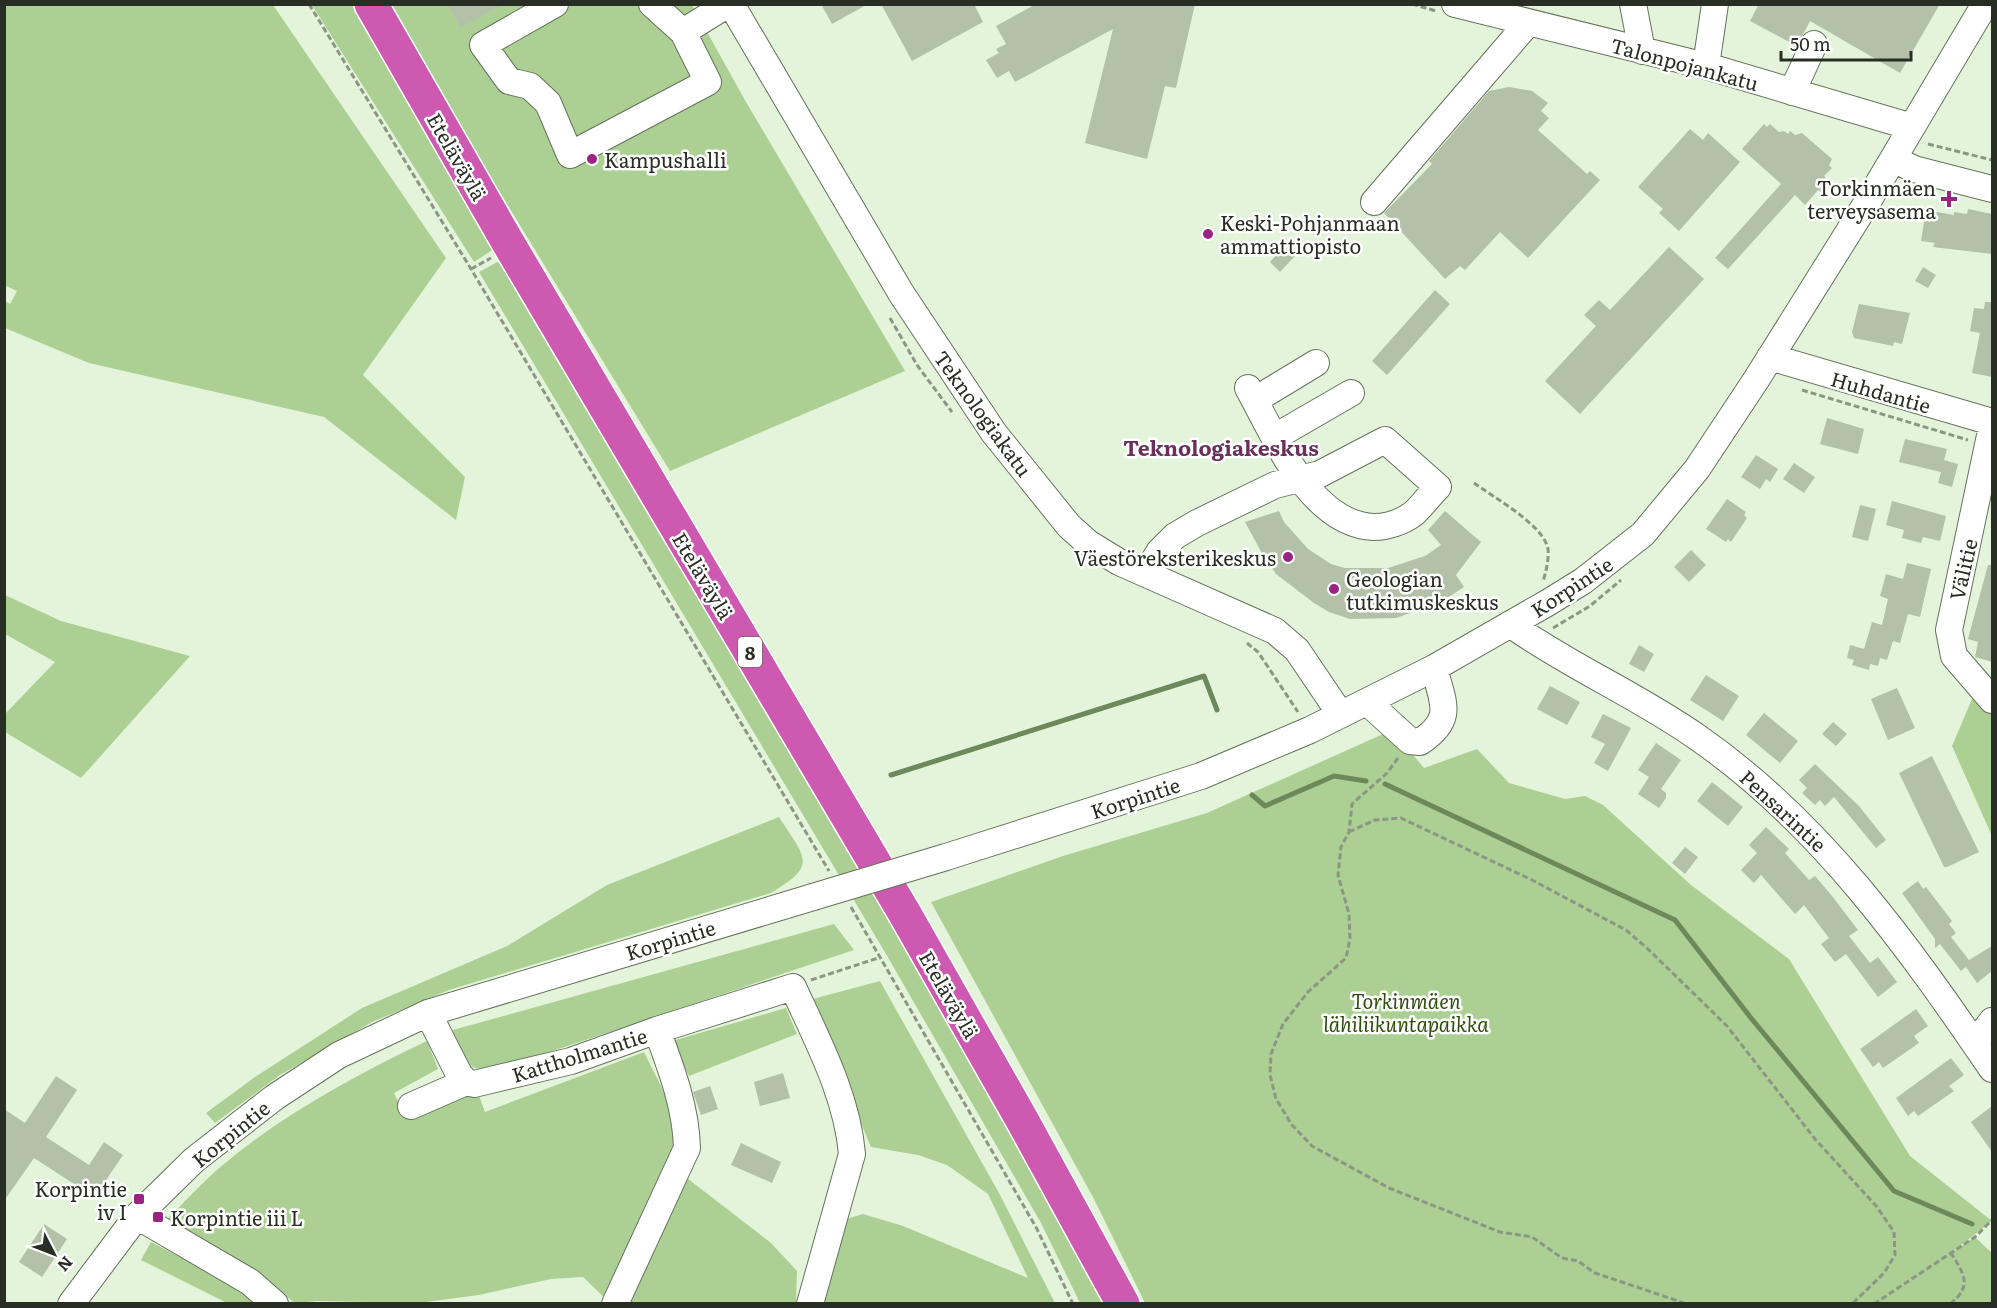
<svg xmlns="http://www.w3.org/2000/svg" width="1997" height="1308" font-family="Literata,serif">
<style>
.green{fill:#acd093}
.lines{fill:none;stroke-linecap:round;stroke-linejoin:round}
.stream{stroke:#6d885a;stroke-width:5}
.building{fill:#b2c1a8}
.minor-casing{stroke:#65725c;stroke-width:28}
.highway-casing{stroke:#fff;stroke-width:36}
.path{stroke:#8b9684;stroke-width:3;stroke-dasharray:6 3;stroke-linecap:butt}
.minor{stroke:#fff;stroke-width:26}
.highway{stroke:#cd59b1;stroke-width:33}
.minor-bridge-casing{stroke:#65725c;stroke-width:28;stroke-linecap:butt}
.minor-bridge{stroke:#fff;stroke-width:26}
.poi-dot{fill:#992481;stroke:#fff;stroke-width:2}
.labels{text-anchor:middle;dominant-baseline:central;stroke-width:5;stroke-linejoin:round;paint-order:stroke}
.shield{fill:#fff;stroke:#696d66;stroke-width:1.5}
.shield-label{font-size:18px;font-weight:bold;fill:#292e25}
.street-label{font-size:20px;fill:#292e25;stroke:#fff}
.poi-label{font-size:20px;fill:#292e25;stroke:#fff;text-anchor:start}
.park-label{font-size:20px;font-style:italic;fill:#2f500d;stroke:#fff}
.neighbourhood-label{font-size:21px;font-weight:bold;fill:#69305b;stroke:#fff}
</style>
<rect width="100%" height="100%" fill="#e4f4da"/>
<path class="green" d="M5 4 273 5 446 258 363 375 465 477 456 520 324 417 89 363 5 328V301L10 304 17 291 4 285Z
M312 5H357L494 249 474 262Z
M388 5H692L746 102 905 371 670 471 408 42Z
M501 260 909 950 1108 1303H1080L1041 1223 886 954 479 272Z
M5 595 61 621 190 656 81 778 5 732V714L55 662 5 634Z
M1975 692 1992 708V836L1952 746Z
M1392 730 1424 768 1477 749 1509 783 1565 799 1585 796 1603 805 1691 885 1789 959 1910 1156 1992 1221 1952 1252 1975 1237 1992 1253V1303H1145L1094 1199 931 902 1063 856 1207 813Z
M779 817C805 858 819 865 771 893L449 990 372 1022 280 1075 215 1123 206 1113 255 1077 362 1008 507 946 607 885Z
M834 924 854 950 496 1070C472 1072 458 1061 449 1041L453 1030Z
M880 981 999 1193 1055 1303H818L843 1220 863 1214 903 1226 1028 1278 988 1194 947 1165 918 1155 871 1147 809 1000Z
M786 1008 797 1034 689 1076 672 1041Z
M427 1041 438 1069 394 1093 405 1116 478 1093 485 1112 644 1052 680 1124 683 1175 771 1243 797 1271 796 1304 610 1303 583 1277 551 1279 479 1295 418 1303 317 1301 295 1303 275 1287 165 1221C185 1202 203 1181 224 1164 282 1115 359 1073 427 1041Z
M151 1242 218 1277 257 1303H227L141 1260Z"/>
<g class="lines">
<path class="stream" d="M891 775 1204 676 1217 710
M1385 784 1675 920 1751 1018 1894 1191 1972 1224
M1252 795 1265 806 1334 776 1366 781"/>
</g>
<path class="building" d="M448 4H504L460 28Z
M821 4H868L832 24Z
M881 4H974L983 22 912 61Z
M1036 4H1195L1176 88 1165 86 1147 159 1085 143 1113 29 1015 82 1009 71 997 78 986 60 999 53 996 49 1006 44 996 26Z
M1759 4H1940L1900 73 1810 21 1797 46 1750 21Z
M1509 87 1532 91 1548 103 1541 111 1549 118 1538 130 1587 174 1590 171 1600 180 1528 258 1500 232 1465 270 1460 266 1445 279 1384 213 1432 164 1429 161 1489 91Z
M1764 124 1767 127 1770 124 1779 132 1784 131 1788 134 1790 131 1795 135 1802 133 1832 159 1829 165 1832 168 1824 176 1831 183 1822 193 1818 190 1805 205 1795 195 1728 269 1715 258 1781 184 1742 149Z
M1690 129 1703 140 1708 133 1740 162 1679 231 1659 213 1663 209 1638 187Z
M1968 209 1992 214V254L1933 247 1935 243 1921 241 1926 210 1954 215V212L1967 214Z
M1284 246 1295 256 1280 272 1270 262Z
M1669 247 1704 279 1580 414 1545 381 1596 326 1584 315 1599 300 1610 310Z
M1923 267 1936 275 1928 288 1915 281Z
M1435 290 1450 304 1387 375 1372 361Z
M1985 302H1992V377L1972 373 1980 333 1970 331 1974 308 1984 309Z
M1859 304 1910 313 1902 344 1894 342 1893 346 1854 338 1852 332Z
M1827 418 1864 429 1858 454 1820 444Z
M1905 439 1947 449 1944 460 1958 464 1952 487 1938 483 1941 472 1899 462Z
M1756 455 1778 469 1770 482 1766 479 1760 489 1741 477Z
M1794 463 1815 477 1804 493 1783 479Z
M1727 499 1746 512 1744 515 1747 518 1731 542 1728 539 1726 542 1706 529Z
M1892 501 1946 516 1940 541 1923 537 1921 543 1902 538 1904 530 1886 525Z
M1860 505 1876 509 1868 541 1852 537Z
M1279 511 1284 522 1308 549 1331 564 1345 568H1388L1425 556 1441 545 1428 530 1445 511 1481 542 1456 575 1464 587 1441 602 1396 618 1350 619 1329 612 1314 603 1276 574 1265 559 1245 522Z
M1691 550 1706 565 1689 582 1674 567Z
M1907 563 1931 569 1920 617 1908 614 1900 643 1893 641 1887 660 1880 658 1878 666 1870 664 1869 670 1852 665 1854 660 1847 658 1850 645 1864 649 1872 622 1882 625 1888 599 1880 596 1886 574 1903 579Z
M1988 565H1992V662L1975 657 1978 642 1968 639Z
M1639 645 1654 654 1644 672 1629 664Z
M1706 675 1739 696 1723 721 1690 700Z
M1550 686 1580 702 1567 725 1537 709Z
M1897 688 1915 728 1888 740 1871 699Z
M1764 713 1798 741 1780 763 1746 735Z
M1603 714 1631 728 1608 771 1594 763 1605 744 1591 737Z
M1833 722 1847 734 1836 746 1822 734Z
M1656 743 1681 760 1661 789 1666 793V798L1659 808 1638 794 1649 777 1638 770Z
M1932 756 1979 852 1947 867H1944L1899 773Z
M1815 764 1859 806 1886 840 1876 848 1834 797 1825 806 1820 800 1815 805 1802 793 1807 788 1799 780Z
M1712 782 1743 807 1728 826 1697 801Z
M1766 827 1789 849 1785 853 1809 880 1815 876 1832 896 1858 930 1849 936 1870 963 1878 957 1897 982 1878 997 1846 954 1835 962 1821 944 1829 938 1804 905 1795 914 1761 875 1754 883 1741 870 1757 853 1749 845Z
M1685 847 1698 857 1685 874 1672 863Z
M1918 881 1923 889 1926 887 1952 921 1949 924 1956 933 1951 937 1969 960 1992 946V971L1977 983 1966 967 1961 971 1940 944 1935 948V939L1902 893Z
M1916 1009 1928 1026 1914 1036 1919 1043 1883 1068 1879 1062 1873 1067 1860 1049Z
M1951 1058 1964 1075 1949 1086 1954 1091 1918 1116 1914 1111 1908 1116 1896 1098Z
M783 1073 790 1098 760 1106 754 1082Z
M56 1076 77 1090 46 1137 89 1165 104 1142 123 1155 96 1195H91L34 1158 4 1201V1109L25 1123Z
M710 1086 718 1109 701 1115 693 1092Z
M1992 1106V1152L1971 1122Z
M741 1143 781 1162 772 1183 731 1165Z
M44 1224 67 1239 42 1277 19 1262Z"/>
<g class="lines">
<defs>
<path id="minor" d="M555 4 483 45 509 81 530 86 548 103 570 155 708 82 683 32 652 4
M731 4 901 293 994 433 1069 526 1088 543 1119 562 1275 631 1297 650 1341 715
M1455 4 1706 66 1912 127
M1633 4 1642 51
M683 32 728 4
M1706 66 1715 4
M1792 92 1814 44
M1893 159 1914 169 1992 189
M1374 202 1528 23
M1770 357 1992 422
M1255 400 1316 363
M1992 426 1949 630 1954 656 1992 700
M1275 437 1351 393
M1146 574 1159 552 1175 536 1197 523 1275 485 1320 474 1385 440 1438 487C1429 496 1422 506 1413 514 1402 522 1387 527 1374 527 1311 525 1274 435 1248 388
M1510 624C1569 666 1637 695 1697 737 1821 823 1908 946 1992 1069
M1367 702 1410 741 1420 742C1455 719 1443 703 1434 668
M946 857 1201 776 1310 730 1434 668 1549 602 1583 581 1643 534 1697 469 1756 380 1868 201 1985 4
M428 1013 459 1074 466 1082 474 1084 571 1061 657 1030 793 987C817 1040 847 1095 852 1154L810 1304
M1975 1043 1992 1021
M411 1106 466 1082
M137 1216 250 1282 275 1304
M71 1304 137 1216 194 1160 275 1097 339 1055 428 1013 813 897
M615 1304 687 1148C686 1107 671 1068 657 1030"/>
<path id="highway" d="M371 4 510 246 905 914 1021 1118 1123 1304"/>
</defs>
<use href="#minor" class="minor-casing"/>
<use href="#highway" class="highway-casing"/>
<path class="path" d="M309 4 471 269 829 871
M1412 4 1436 11
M1928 144 1992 160
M471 269 491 258
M890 318 917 365 952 412
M1802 390 1968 440
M1474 483C1493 497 1544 525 1548 549 1549 560 1546 571 1543 582
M1553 628 1590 606 1621 580
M1247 643 1258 652 1298 712
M1398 758 1387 773 1352 804 1349 832 1341 847 1338 875 1349 914 1350 939 1346 958 1308 992 1283 1024 1271 1054 1270 1075 1276 1099 1292 1125 1312 1146 1389 1188 1500 1232 1532 1237 1562 1258 1578 1261 1595 1273 1687 1304
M1349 832 1375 820 1401 818 1532 880 1626 930 1649 950 1727 1026 1815 1139 1877 1207 1894 1232 1895 1255 1884 1273 1852 1304
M851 907 1037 1229 1073 1304
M811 980 881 957
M1874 1304 1975 1237 1992 1220
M1950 1304C1973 1286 1964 1274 1951 1253"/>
<use href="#minor" class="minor"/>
<use href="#highway" class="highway"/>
<defs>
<path id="minor-bridge" d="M813 897 946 857"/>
</defs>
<use href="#minor-bridge" class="minor-bridge-casing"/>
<use href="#minor-bridge" class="minor-bridge"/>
</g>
<g class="poi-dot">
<circle cx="592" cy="159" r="6"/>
<path d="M1946 190h6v6h6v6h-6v6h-6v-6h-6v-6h6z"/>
<circle cx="1208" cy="234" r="6"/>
<circle cx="1288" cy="557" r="6"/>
<circle cx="1334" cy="589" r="6"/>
<rect x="133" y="1193" width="12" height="12" rx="3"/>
<rect x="152" y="1211" width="12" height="12" rx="3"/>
</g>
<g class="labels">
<rect class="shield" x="738" y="637" width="24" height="30" rx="4.5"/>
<g class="shield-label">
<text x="750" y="652">8</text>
</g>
<g class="street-label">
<text transform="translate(1685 63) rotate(15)">Talonpojankatu</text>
<text transform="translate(458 156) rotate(60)">Eteläväylä</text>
<text transform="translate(1881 391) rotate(16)">Huhdantie</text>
<text transform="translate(984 413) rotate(54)">Teknologiakatu</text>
<text transform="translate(1962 569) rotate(-77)">Välitie</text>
<text transform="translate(704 575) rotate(59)">Eteläväylä</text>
<text transform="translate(1571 586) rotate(-33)">Korpintie</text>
<text transform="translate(1135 797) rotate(-18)">Korpintie</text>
<text transform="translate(1784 810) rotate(43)">Pensarintie</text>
<text transform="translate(670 939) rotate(-17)">Korpintie</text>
<text transform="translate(950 994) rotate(60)">Eteläväylä</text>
<text transform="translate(579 1054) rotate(-17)">Kattholmantie</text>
<text transform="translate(230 1133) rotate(-39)">Korpintie</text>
</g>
<g class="poi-label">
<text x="604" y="159">Kampushalli</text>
<text x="1936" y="187" text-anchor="end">Torkinmäen<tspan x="1936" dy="23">terveysasema</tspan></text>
<text x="1220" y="222">Keski-Pohjanmaan<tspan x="1220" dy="23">ammattiopisto</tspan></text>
<text x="1276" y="557" text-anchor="end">Väestöreksterikeskus</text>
<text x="1346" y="578">Geologian<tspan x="1346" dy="23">tutkimuskeskus</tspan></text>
<text x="127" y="1188" text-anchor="end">Korpintie<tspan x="127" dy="23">iv I</tspan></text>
<text x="170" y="1217">Korpintie iii L</text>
</g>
<g class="park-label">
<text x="1406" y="1000">Torkinmäen<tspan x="1406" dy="23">lähiliikuntapaikka</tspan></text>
</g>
<g class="neighbourhood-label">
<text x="1221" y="446">Teknologiakeskus</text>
</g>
</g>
<rect width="1997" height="1308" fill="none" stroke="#292e25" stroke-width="12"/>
<g transform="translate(54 1254) rotate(132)" stroke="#ffffff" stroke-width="4.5" paint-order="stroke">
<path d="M0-4.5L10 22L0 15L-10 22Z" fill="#292e25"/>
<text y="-9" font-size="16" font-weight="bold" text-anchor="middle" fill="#292e25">N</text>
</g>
<path d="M1781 51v9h130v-9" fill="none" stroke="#292e25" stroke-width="3"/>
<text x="1790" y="51" font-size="18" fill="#292e25" stroke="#ffffff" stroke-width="4.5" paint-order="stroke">50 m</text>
</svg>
